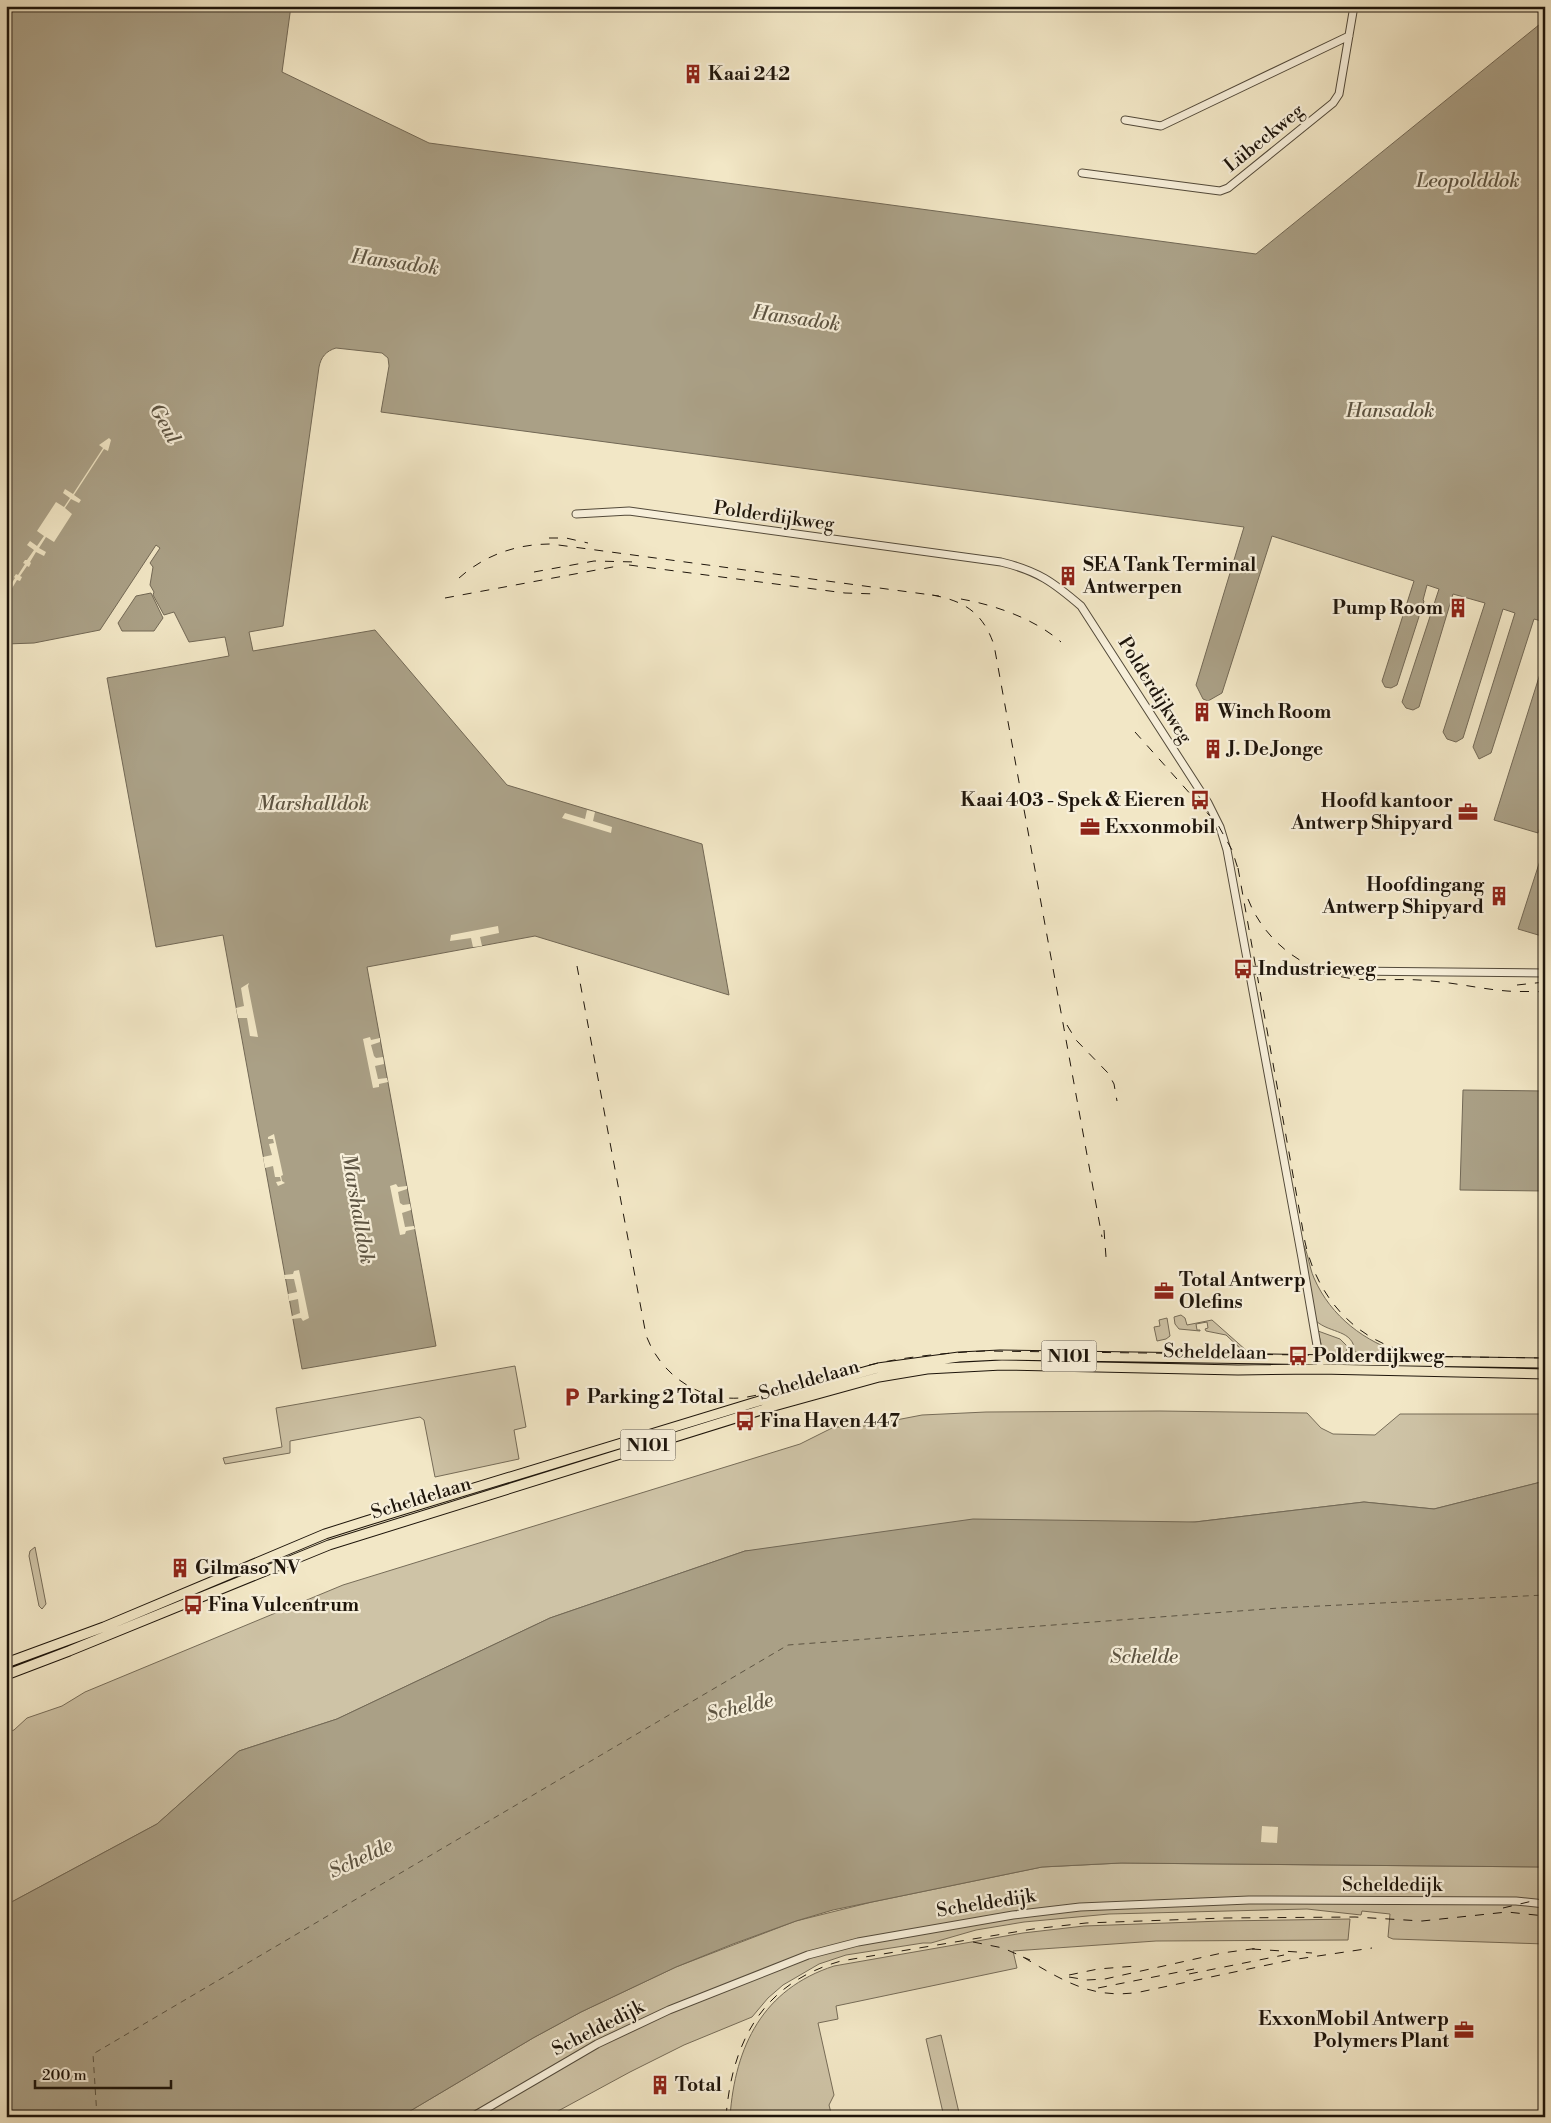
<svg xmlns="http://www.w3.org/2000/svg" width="1551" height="2123" font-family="'Libre Bodoni',serif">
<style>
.green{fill:#cec3a6;stroke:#766c58}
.water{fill:#aaa086;stroke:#726855}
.pier{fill:#f2e7c6}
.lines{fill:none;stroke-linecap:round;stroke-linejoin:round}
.ferry{stroke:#5d5442;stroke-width:1;stroke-dasharray:6 5;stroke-linecap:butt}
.minor-casing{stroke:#534a3a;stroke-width:9}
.major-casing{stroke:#1e150b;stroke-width:11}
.minor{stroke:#f7efda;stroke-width:7}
.major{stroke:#f2e7c6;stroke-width:9}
.rail{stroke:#1e150b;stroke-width:1;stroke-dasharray:9 9;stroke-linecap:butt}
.labels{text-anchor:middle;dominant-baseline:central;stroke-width:4.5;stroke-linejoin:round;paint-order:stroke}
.shield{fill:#f7efda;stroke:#5f5649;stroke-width:1}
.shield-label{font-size:18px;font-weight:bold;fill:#1e150b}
.poi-label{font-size:19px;font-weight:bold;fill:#1e150b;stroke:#f7efda;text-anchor:start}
.street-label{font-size:19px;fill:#1e150b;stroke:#f7efda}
.water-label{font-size:20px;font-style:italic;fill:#5d5442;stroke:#f7efda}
</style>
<rect width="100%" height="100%" fill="#f2e7c6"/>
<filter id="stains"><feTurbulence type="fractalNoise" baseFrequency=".004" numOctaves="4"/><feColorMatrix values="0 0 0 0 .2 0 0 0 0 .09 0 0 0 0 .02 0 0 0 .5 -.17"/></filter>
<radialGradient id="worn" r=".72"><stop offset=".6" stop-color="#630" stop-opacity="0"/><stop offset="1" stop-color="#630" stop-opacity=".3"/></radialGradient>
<path class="green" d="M1302 1242C1308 1251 1309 1267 1314 1278 1331 1317 1365 1342 1404 1354L1355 1352C1353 1329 1331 1334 1316 1321Z
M1181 1315 1185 1318 1187 1325 1212 1320 1247 1351H1243L1226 1335 1206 1331 1205 1329 1208 1328 1207 1322 1196 1324 1197 1330H1200V1331L1179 1329 1175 1324 1174 1317Z
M1167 1318 1170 1336 1166 1339 1157 1341 1154 1327 1160 1326 1159 1320Z
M1318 1331 1340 1339 1347 1346 1346 1353H1330V1356L1322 1348Z
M1332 1364 1545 1367V1370L1332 1366Z
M515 1366 526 1427 514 1430 519 1459 435 1477 424 1420 420 1417 290 1441V1453L225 1464 223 1458 282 1447 276 1408Z
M1160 1411 1307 1413 1321 1428 1333 1434 1375 1435 1400 1414H1545V1481L1434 1509 1364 1502 1195 1522 745 1551 550 1618 337 1719 239 1751 157 1824 6 1905V1733L14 1730 27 1718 62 1706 85 1692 343 1585 800 1444 834 1427 865 1426 922 1415 986 1412Z
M35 1547 46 1604 42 1609 39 1606 29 1556 30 1551Z
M1121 1863 1545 1867V1944L1393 1939 1388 1937 1390 1914 1362 1911 1361 1915 1307 1909 1109 1914 1024 1922 976 1930 931 1943H923L846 1955 819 1964 783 1985 768 1998 752 2017 684 2045 630 2072 547 2117H400L533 2038 581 2012 676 1967 796 1921 872 1902 1042 1867Z
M1350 1919 1348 1940 1156 1941 1013 1951 1017 1968 836 2006 838 2019 818 2023 834 2095 829 2105 832 2117H730C735 2046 763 1989 834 1966L1023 1933 1084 1926 1222 1921Z
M941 2035 960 2117H944L926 2039Z"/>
<path class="water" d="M6 6H291L282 72 429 143 1256 254 1545 20V622L1534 619 1491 753 1479 759 1473 747 1515 613 1503 609 1463 738 1456 742 1447 739 1443 732 1485 603 1453 594 1419 707 1413 710 1406 708 1402 702 1439 589 1427 585 1423 600 1424 601 1397 685 1391 688 1385 687 1382 681 1414 581 1272 536 1222 693 1208 701 1203 699 1196 685 1244 527 381 412 389 366 388 358 382 353 336 348C326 351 321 357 319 367L283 626 249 632 253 651 375 630 507 785 702 844 729 995 535 936 367 967 436 1346 302 1369 223 935 156 947 107 678 229 656 225 637 189 642 174 612 164 615 153 595 154 592 150 585 153 567 150 563 160 548 156 545 100 630 34 643 6 644V414L11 406 6 400Z
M151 593 163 618 154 631H122L118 623 136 596Z
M1545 658V812L1538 833 1494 820Z
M1545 845V937L1518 929Z
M1463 1090 1545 1091V1191L1460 1190Z
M1545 1481V1867L1121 1863 1042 1867 833 1910 796 1921 733 1944 676 1967 581 2012 533 2038 400 2117H6V1905L157 1824 239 1751 337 1719 550 1618 745 1551 973 1519 1195 1522 1364 1502 1434 1509Z"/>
<path class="pier" d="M109 438 111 440 108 451 104 449 74 495 81 500 79 503 71 499 65 508 72 514 54 542 46 537 39 548 46 552 44 556 36 552 30 562 31 563 29 567 27 566 20 576 22 577 20 581 17 580 11 590 12 592 10 595 8 594 6 597V588L8 589 15 578 14 577 16 574 18 575 25 564 23 563 25 560H27L34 550 27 545 30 541 37 546 44 536 37 531 56 502 64 507 70 498 63 493 65 489 73 494 103 448 99 445Z
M587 810 595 812 593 821 612 827 611 833 562 818 565 813 585 819Z
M498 926 499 933 480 937 482 946 473 947 471 938 450 941 451 935Z
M249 983 248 986 258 1037 250 1036 247 1018H238L236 1008 244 1006 241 988Z
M370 1037 371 1040 380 1038V1042L371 1045 374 1056 376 1058 383 1057 384 1064 375 1066 378 1079 387 1078 388 1082 379 1084V1087L373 1088 363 1039Z
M274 1134 283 1175 281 1176 282 1181 285 1183 278 1186 276 1182 281 1181 280 1177H275L273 1166 265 1168 263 1157 272 1155 269 1144 274 1143 273 1139H268V1137Z
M396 1184 398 1187 407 1186V1189L398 1192 400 1203 403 1205 410 1204 411 1210 402 1213 405 1227 414 1226 415 1229 406 1231 405 1234 400 1235 390 1186Z
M299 1270 309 1318 303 1321 301 1318 292 1319V1316L300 1313 298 1299 289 1301 288 1294 297 1292 294 1279H285L284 1275 293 1274 294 1271Z
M1262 1826 1278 1827 1277 1843 1261 1842Z"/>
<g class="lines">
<path class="ferry" d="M97 2117 93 2054 788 1645 1279 1608 1545 1595"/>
<defs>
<path id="minor" d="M1125 120 1161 126 1349 36
M1082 173 1220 191 1228 188 1333 103 1339 94 1354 6
M576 514 629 511 1001 562C1038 571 1053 582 1081 606L1208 803 1220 827 1227 850 1302 1258 1320 1363
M1248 970 1545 973
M472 2117 597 2044 669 2010 808 1955 858 1942 1013 1915 1080 1907 1249 1900 1516 1901 1545 1904"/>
<path id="major" d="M6 1663 104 1627 325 1534 366 1521 756 1402 878 1368 959 1357 1000 1355 1545 1363
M6 1675 69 1651 329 1545 774 1406 879 1377 927 1369 1002 1365 1238 1370 1320 1369 1545 1374"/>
</defs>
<use href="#minor" class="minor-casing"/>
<use href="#major" class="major-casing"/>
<use href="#minor" class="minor"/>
<use href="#major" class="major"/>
<path class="rail" d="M549 538H566L588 543
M629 565 845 593 877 594
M534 572 594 561 636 562
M459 578C485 555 516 544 551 544L939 596
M932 595C965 601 983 613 994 645L1102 1237
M445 598 618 566
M961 599C995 605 1035 619 1061 642
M1135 732 1218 825 1232 850 1240 875
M1238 868 1305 1242C1317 1296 1353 1338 1407 1352
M1248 899C1265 943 1308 974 1355 979 1381 981 1406 978 1431 981 1457 983 1481 989 1507 991 1519 992 1532 991 1545 992
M577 966 646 1335C660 1374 698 1401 740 1398 758 1396 777 1390 795 1384 816 1377 838 1372 861 1367 901 1357 943 1353 985 1351L1545 1358
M1517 985 1545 982
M1067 1025 1076 1040 1108 1073 1114 1084 1117 1101
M1104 1230 1106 1257
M1503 1908 1545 1898
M973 1942 1003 1948 1030 1960
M1252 1949 1312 1953
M1023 1957C1062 1980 1092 2000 1140 1992L1291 1960 1372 1948
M1189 1974 1284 1955
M1069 1975 1098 1969 1136 1966
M1069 1977 1087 1980 1105 1979 1222 1953 1259 1948
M1098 1988 1194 1969
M726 2117C732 2041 763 1983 841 1961L1033 1929 1086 1923 1225 1918 1355 1917 1422 1921 1507 1912 1545 1916"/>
</g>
<defs>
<symbol id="building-bare" viewBox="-9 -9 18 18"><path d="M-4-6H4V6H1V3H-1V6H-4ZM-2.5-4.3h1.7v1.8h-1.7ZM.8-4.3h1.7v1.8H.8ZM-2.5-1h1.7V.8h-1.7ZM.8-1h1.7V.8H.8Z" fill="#8f2418" stroke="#f7efda" stroke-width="2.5" paint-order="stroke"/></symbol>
<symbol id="bus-bare" viewBox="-9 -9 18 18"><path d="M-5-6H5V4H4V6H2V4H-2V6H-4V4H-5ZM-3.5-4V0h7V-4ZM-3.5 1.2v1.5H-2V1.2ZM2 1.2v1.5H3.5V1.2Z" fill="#8f2418" stroke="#f7efda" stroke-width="2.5" paint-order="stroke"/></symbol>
<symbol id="office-bare" viewBox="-9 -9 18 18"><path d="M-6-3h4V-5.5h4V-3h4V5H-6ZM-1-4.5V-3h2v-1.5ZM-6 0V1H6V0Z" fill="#8f2418" stroke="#f7efda" stroke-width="2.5" paint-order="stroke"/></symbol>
<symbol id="parking-bare" viewBox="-9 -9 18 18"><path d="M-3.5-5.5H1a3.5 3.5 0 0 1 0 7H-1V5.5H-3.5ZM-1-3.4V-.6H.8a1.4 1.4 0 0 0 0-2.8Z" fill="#8f2418" stroke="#f7efda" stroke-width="2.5" paint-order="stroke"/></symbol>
</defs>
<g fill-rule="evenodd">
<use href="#building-bare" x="679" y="60" width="28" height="28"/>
<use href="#building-bare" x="1054" y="562" width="28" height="28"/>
<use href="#building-bare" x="1444" y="594" width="28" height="28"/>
<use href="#building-bare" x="1188" y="698" width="28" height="28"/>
<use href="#building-bare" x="1199" y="735" width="28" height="28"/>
<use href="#bus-bare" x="1186" y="786" width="28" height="28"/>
<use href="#office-bare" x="1454" y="798" width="28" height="28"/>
<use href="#office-bare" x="1076" y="813" width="28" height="28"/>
<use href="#building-bare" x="1485" y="882" width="28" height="28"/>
<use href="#bus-bare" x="1229" y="955" width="28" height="28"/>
<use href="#office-bare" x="1150" y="1277" width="28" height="28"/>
<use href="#bus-bare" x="1284" y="1342" width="28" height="28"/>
<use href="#parking-bare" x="558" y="1383" width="28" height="28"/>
<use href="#bus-bare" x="731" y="1407" width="28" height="28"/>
<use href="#building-bare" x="166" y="1554" width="28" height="28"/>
<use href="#bus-bare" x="179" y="1591" width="28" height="28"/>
<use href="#office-bare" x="1450" y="2016" width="28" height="28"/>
<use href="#building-bare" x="646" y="2071" width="28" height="28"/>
</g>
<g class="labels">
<g class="shield">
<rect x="1041.5" y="1340.5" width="55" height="31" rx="4"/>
<rect x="620.5" y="1429.5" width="55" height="31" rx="4"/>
</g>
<g class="shield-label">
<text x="1069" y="1356">N101</text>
<text x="648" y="1445">N101</text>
</g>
<g class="poi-label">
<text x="708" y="74">Kaai 242</text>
<text x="1083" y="565">SEA Tank Terminal<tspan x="1083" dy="22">Antwerpen</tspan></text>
<text x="1443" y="608" text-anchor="end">Pump Room</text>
<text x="1217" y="712">Winch Room</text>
<text x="1228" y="749">J. De Jonge</text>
<text x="1185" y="800" text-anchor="end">Kaai 403 - Spek &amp; Eieren</text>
<text x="1453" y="801" text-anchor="end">Hoofd kantoor<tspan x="1453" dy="22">Antwerp Shipyard</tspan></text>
<text x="1105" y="827">Exxonmobil</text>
<text x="1484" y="885" text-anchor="end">Hoofdingang<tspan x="1484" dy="22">Antwerp Shipyard</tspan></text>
<text x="1258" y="969">Industrieweg</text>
<text x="1179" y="1280">Total Antwerp<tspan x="1179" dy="22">Olefins</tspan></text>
<text x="1313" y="1356">Polderdijkweg</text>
<text x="587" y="1397">Parking 2 Total</text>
<text x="760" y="1421">Fina Haven 447</text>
<text x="195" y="1568">Gilmaso NV</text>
<text x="208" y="1605">Fina Vulcentrum</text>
<text x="1449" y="2019" text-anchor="end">ExxonMobil Antwerp<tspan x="1449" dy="22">Polymers Plant</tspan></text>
<text x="675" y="2085">Total</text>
</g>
<g class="street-label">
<text transform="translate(1264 138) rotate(-39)">Lübeckweg</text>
<text transform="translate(774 516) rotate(8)">Polderdijkweg</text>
<text transform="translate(1155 690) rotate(58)">Polderdijkweg</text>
<text transform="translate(1215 1352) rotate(1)">Scheldelaan</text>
<text transform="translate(809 1380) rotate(-16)">Scheldelaan</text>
<text transform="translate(421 1498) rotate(-17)">Scheldelaan</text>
<text x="1392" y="1885">Scheldedijk</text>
<text transform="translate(986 1903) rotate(-9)">Scheldedijk</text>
<text transform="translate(598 2028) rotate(-27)">Scheldedijk</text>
</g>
<g class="water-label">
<text x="1468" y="181">Leopolddok</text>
<text transform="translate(395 263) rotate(8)">Hansadok</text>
<text transform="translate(796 319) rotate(8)">Hansadok</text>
<text x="1390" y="411">Hansadok</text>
<text transform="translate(164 424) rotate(61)">Geul</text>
<text x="313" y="804">Marshalldok</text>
<text transform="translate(357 1209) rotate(80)">Marshalldok</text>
<text x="1144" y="1657">Schelde</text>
<text transform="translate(740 1708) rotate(-13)">Schelde</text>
<text transform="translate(361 1859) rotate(-25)">Schelde</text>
</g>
</g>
<rect width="1551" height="2123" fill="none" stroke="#f2e7c6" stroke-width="25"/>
<rect x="8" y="8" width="1536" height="2108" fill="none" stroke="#1e150b" stroke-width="2.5"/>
<rect x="12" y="12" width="1526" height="2098" fill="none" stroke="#1e150b"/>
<path d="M35 2080v8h136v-8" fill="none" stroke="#1e150b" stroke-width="2.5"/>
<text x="42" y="2080" font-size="15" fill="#1e150b" stroke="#f7efda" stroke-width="4" paint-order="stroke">200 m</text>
<rect width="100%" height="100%" filter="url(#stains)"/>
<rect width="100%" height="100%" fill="url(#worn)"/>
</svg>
